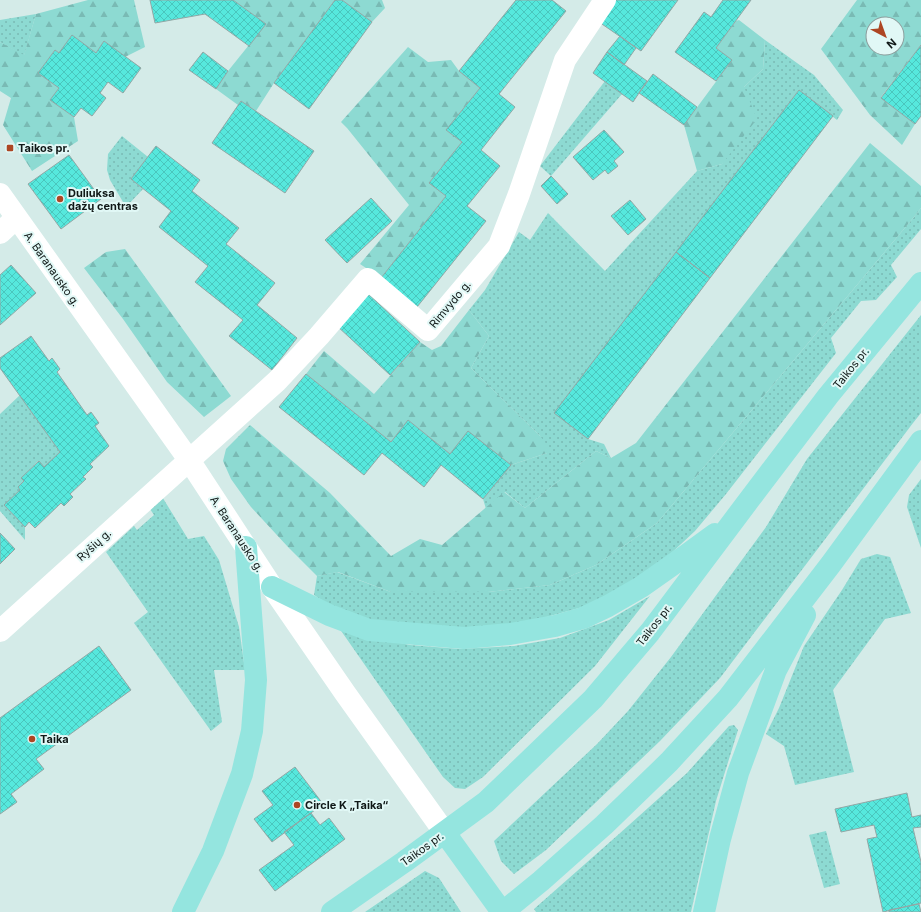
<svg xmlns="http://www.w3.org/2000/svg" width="921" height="912" font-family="Inter,sans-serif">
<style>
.grass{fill:url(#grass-dots)}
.forest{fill:url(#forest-firs);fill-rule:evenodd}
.building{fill:url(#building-cross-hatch);stroke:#92a7a5}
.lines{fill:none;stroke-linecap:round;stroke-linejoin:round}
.minor{stroke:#fff;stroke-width:22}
.major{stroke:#94e5df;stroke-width:22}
.poi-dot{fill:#ad4623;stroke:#e1f8f6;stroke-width:1.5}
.labels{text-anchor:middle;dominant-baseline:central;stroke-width:4;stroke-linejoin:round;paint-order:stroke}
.poi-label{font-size:11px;font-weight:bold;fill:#101817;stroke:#e1f8f6;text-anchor:start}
.street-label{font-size:11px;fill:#101817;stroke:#e1f8f6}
</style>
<defs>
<pattern id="grass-dots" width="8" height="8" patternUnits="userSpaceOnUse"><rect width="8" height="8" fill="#8ddad2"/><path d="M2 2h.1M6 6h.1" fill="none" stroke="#79bab4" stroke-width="1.8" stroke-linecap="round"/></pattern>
<pattern id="forest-firs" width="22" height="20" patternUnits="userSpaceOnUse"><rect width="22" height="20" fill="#8ddad2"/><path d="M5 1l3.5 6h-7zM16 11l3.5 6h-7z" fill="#79bab4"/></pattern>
<pattern id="building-cross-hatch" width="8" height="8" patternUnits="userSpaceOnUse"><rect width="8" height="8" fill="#56e8dd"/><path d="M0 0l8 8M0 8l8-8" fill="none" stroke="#4ac6bd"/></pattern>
</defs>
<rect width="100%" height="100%" fill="#d4ebe8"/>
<path class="grass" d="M36 14 24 56 0 42V20Z
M765 40 797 63 814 75 843 110 837 120 799 90 555 413 588 439 604 444 611 458 596 451 525 508 505 492 486 509 483 499 511 465 547 453 540 436 471 368 489 336 469 310 485 290 519 232 530 240 548 213 605 271 697 171 722 164 744 87 763 69Z
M605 81 622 94 551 176 540 166Z
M122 136 148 157 131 179 143 189 126 207 110 180 107 170 108 154Z
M921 208V229L891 265 897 277 876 300 861 301 831 338 836 353 726 494 695 531 666 558 601 602 503 629 390 627 338 611 314 595 317 576 337 572 391 592H488L550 585 596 565 657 523 914 217Z
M921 315V413L913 423 720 678 660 741 546 850 514 874 501 861 494 841 597 744 628 711 671 657 766 527 807 459Z
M20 395 60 452 44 467 38 461 22 478 24 481 18 487 20 490 4 505 25 527V540L0 511V414Z
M921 479V548L907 507 909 495Z
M161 495 188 539 204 536 219 560 239 627 245 670H214L222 722 211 731 134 623 148 612 106 552 134 526 137 530 154 515 148 506Z
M877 554 890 557 911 613 885 619 833 690 854 772 795 785 784 746 766 734 779 708 804 646 842 590 861 559Z
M650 596 595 666 483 777 465 789 455 788 443 777 337 625 355 634 410 645 460 649 514 646 560 638 609 620Z
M734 725 738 730 716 801 691 912H536L534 909 619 834 687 773 729 726Z
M826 831 840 884 824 888 809 835Z
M425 871 439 878 461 912H365Z"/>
<path class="forest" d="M88 0H134L145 47 125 57 104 41 96 53 72 36 59 53 55 50 38 73 59 88 50 100 74 117 78 141 32 171 3 125 11 98 0 91V42L24 55 36 14Z
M233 0H335L274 83 256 111 241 101 238 105 216 89 228 71 266 24Z
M342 0H382L385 8 372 22Z
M857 0H921V45L881 97 915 124 902 145 870 115 821 49ZM873 24H897V48H873Z
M739 20 765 40 763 69 744 87 757 119 722 164 697 171 684 125 732 60 716 48 736 21Z
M408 47 428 62 451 60 459 71 480 88 446 130 462 142 429 183 446 196 381 278 360 264 409 205 347 128 341 122Z
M870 143 921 186V208L914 217 657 523 596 565 550 585 488 592H391L338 572 317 576 288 547 251 507 231 479 223 461 226 449 250 425 330 493 391 556 420 539 442 545 504 492 525 508 596 451 611 458 636 443Z
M125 249 231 396 204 417 167 382 123 319 84 268 106 252Z
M469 310 489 336 471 368 540 436 548 446 547 453 511 465 450 454 408 420 391 442 306 374 324 351 374 394 420 342 432 350 441 346Z"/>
<path class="building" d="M150 0H233L266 24 249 46 205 14 155 23Z
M335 0H342L372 22 309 109 274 83Z
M516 0H552L566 11 499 94 515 107 481 150 500 166 467 206 486 221 417 307 381 278 446 196 429 183 462 142 446 130 480 88 459 71Z
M615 0H678L641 51 599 22Z
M723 0H751L716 48 732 60 716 81 675 52 704 12 711 17Z
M72 35 96 53 104 41 141 68 123 93 108 82 100 93 106 98 92 116 81 108 74 117 50 100 59 88 38 73 55 50 59 53Z
M620 36 636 48 624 65 607 52Z
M921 45V116L915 124 881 98Z
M203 52 228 71 216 89 189 70Z
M607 52 647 81 633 102 593 73Z
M653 74 697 107 684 125 639 93Z
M799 90 833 116 710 278 676 252Z
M241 101 314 151 285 193 212 143Z
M604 130 624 152 614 161 618 166 608 174 605 170 593 180 573 157Z
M156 146 200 180 192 191 239 228 226 244 275 283 257 305 297 338 272 370 229 336 243 320 195 282 208 266 159 227 171 211 131 179Z
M69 155 101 199 61 229 28 184Z
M551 176 568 194 557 204 541 186Z
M371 198 392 221 347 263 325 240Z
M630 200 646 219 628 235 611 216Z
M676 252 710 278 588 439 554 413Z
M11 265 36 293 0 325V275Z
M366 292 420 342 390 375 336 325Z
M31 336 49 361 52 358 60 369 57 372 87 415 91 412 99 423 95 426 109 446 90 464 93 467 83 477 86 479 70 494 73 497 64 506 61 503 35 528 29 522 25 527 4 505 20 490 18 487 24 481 21 478 39 461 44 467 60 452 0 368V358Z
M306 374 391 442 408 420 450 454 468 431 511 465 483 499 441 465 424 487 382 453 364 475 279 407Z
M0 533 15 549 0 564Z
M99 646 131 690 36 759 44 769 11 794 17 802 0 814V718Z
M295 767 323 804 272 842 254 819 273 805 262 791Z
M907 793 912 817 921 815V827L913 828 921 862V903L883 912 867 839 877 837 874 825 841 832 835 809Z
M311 813 320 825 329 818 345 839 275 891 259 870 294 845 284 832Z
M919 904 921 912H889V910Z"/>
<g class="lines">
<path class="minor" d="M0 194 189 460 272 587 345 693 445 833
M0 233 16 218
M0 631 277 381 319 336 368 279 428 330 499 246 519 194 565 60 605 0"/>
<path class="major" d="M272 587 329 615 369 630 464 638 510 634 555 626 583 618 608 606 641 587 685 556 715 534
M445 833 502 912
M183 912 213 851 242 774 252 731 256 680 246 547
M332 912 404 862 486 802 593 699 650 632 749 500 828 396 921 283
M503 912 541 881 604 825 669 762 728 698 831 564 921 441
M704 912 720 839 738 773 776 670 805 615"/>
</g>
<g class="poi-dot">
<rect x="6" y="144" width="8" height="8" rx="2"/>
<circle cx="60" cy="199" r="4"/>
<circle cx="32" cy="739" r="4"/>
<circle cx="297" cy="805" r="4"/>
</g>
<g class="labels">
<g class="poi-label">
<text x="18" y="148">Taikos pr.</text>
<text x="68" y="193">Duliuksa<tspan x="68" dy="13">dažų centras</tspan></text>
<text x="40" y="739">Taika</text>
<text x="305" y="805">Circle K „Taika“</text>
</g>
<g class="street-label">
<text transform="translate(52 269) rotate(55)">A. Baranausko g.</text>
<text transform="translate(450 304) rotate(-50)">Rimvydo g.</text>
<text transform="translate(851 368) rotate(-51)">Taikos pr.</text>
<text transform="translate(237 534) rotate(57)">A. Baranausko g.</text>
<text transform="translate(94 545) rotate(-42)">Ryšių g.</text>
<text transform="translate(654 625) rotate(-52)">Taikos pr.</text>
<text transform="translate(422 849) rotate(-36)">Taikos pr.</text>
</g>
</g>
<g transform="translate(885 36) rotate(139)"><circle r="19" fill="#e1f8f6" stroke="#8d9e9d"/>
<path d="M0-3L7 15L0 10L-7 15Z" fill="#ad4623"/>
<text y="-6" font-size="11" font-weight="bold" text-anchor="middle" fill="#101817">N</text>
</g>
</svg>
